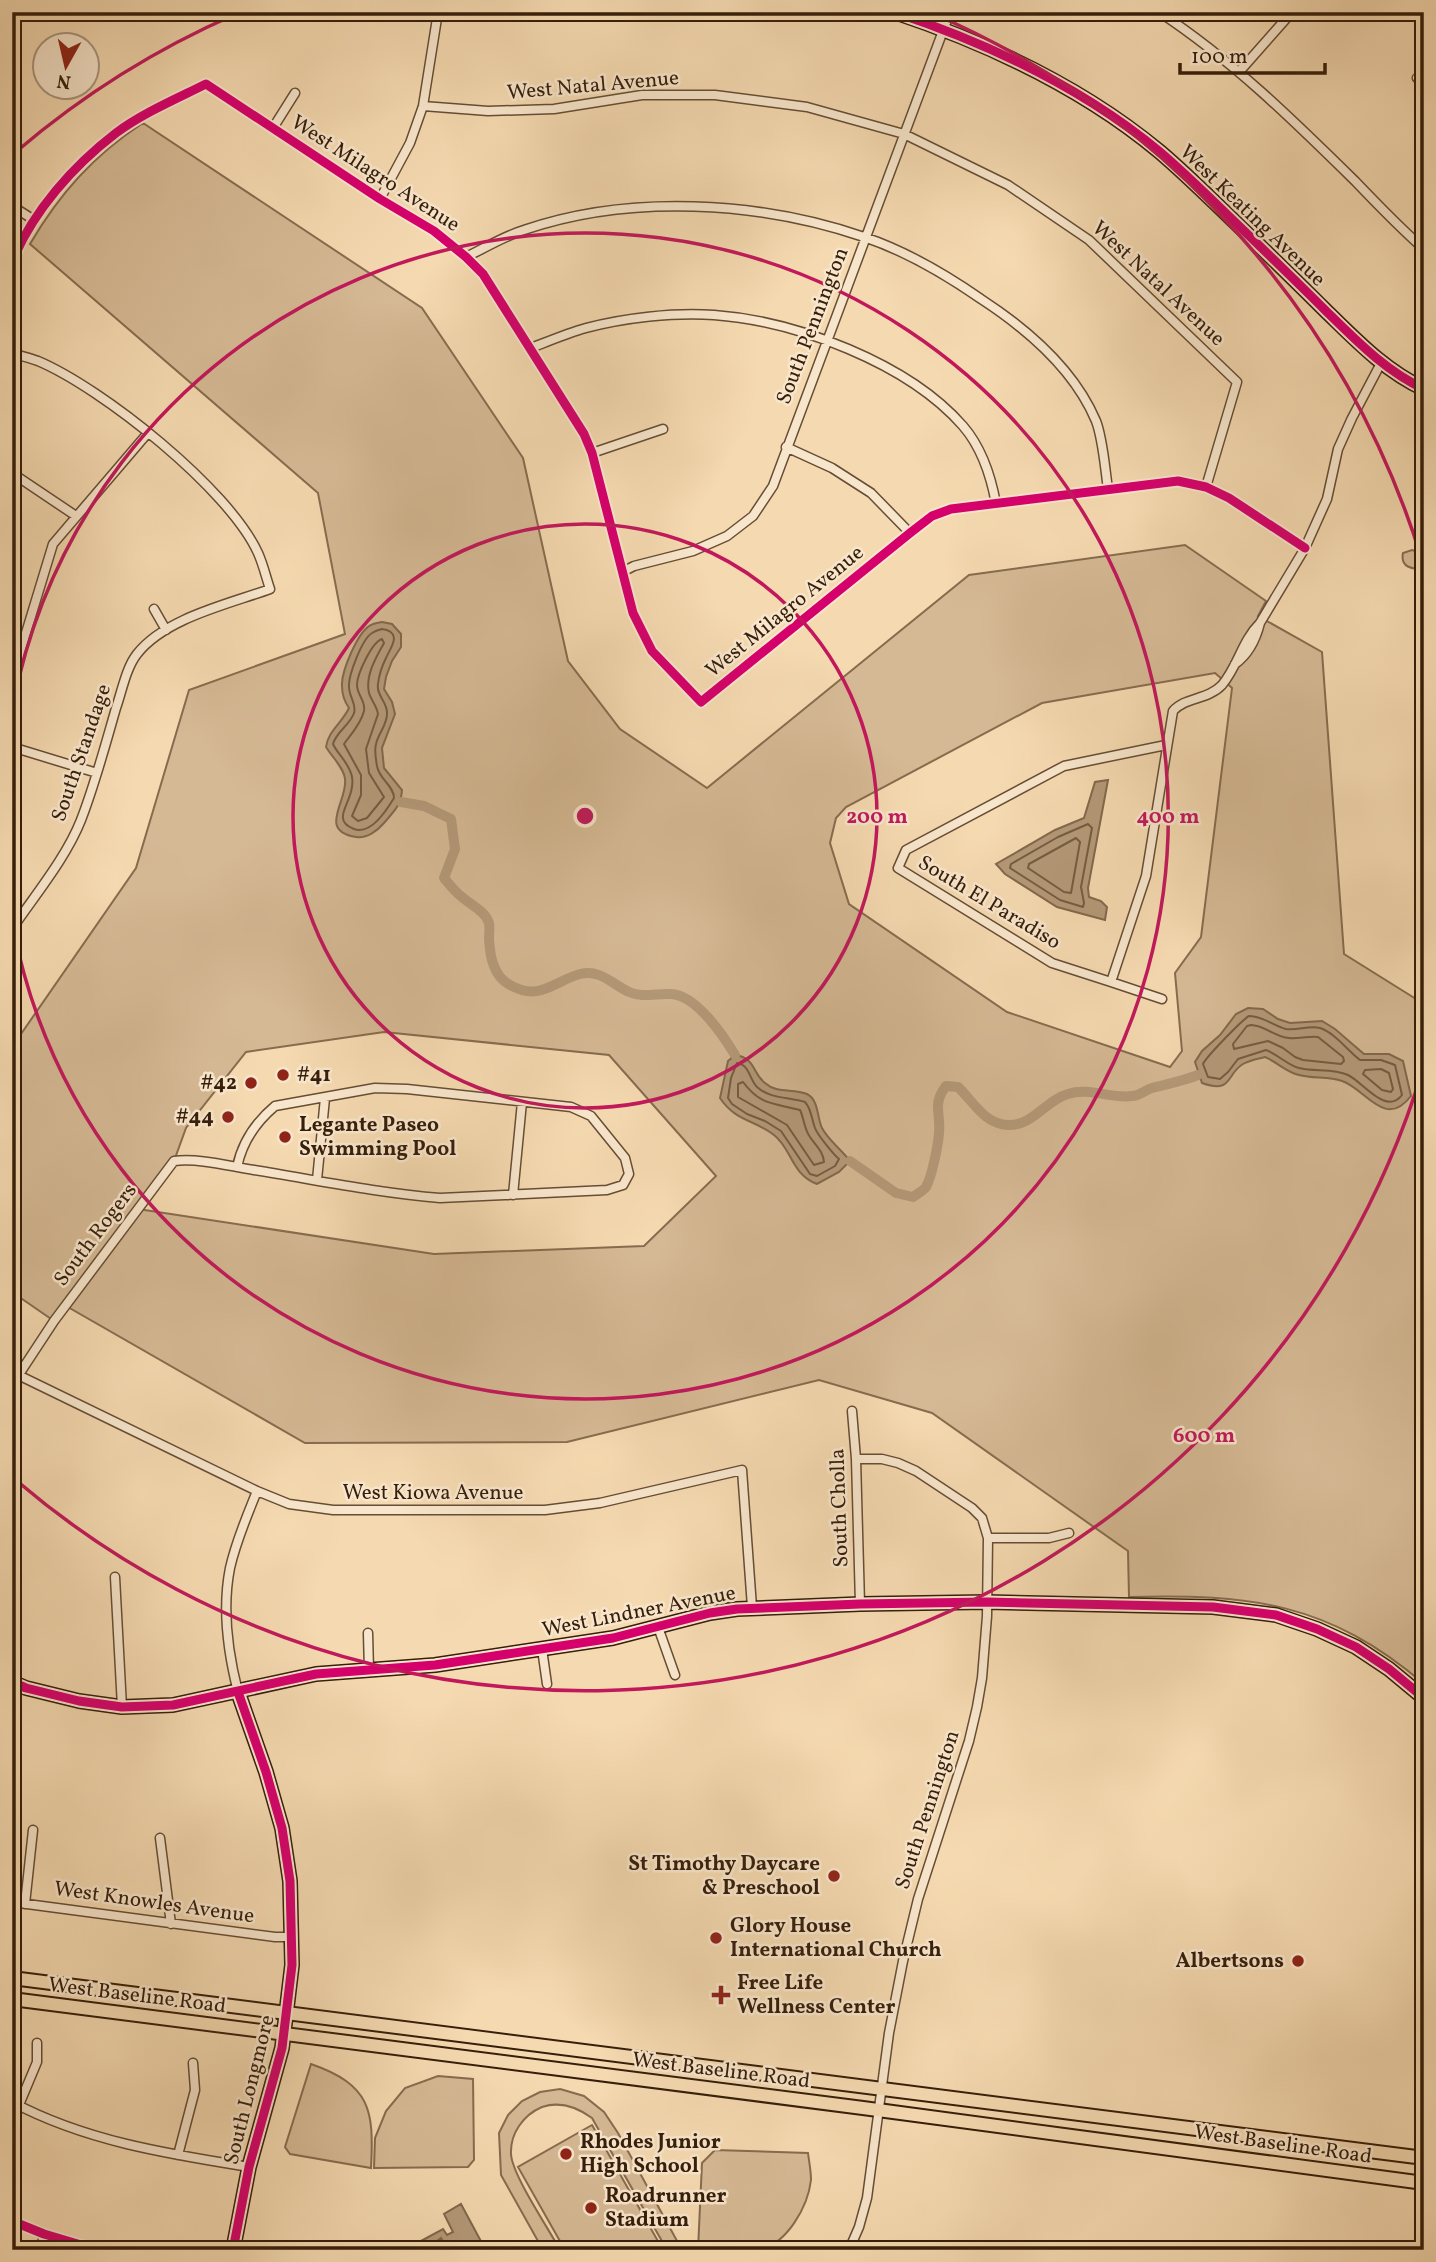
<svg xmlns="http://www.w3.org/2000/svg" width="1436" height="2262" font-family="Vollkorn,serif">
<style>
.green{fill:#d5b994;stroke:#866c4f;stroke-width:2;fill-rule:evenodd}
.water{fill:#b49978;stroke:#82684c;stroke-width:2}
.lines{fill:none;stroke-linecap:round;stroke-linejoin:round}
.shore{stroke:#755c41;stroke-width:2}
.canal{stroke:#b49978;stroke-width:10}
.street-casing{stroke:#664d34;stroke-width:11}
.secondary-casing{stroke:#361e0a;stroke-width:16}
.primary-casing{stroke:#361e0a;stroke-width:16}
.street{stroke:#f8e6cc;stroke-width:8}
.secondary{stroke:#f8e6cc;stroke-width:12}
.primary{stroke:#f5d9b0;stroke-width:12}
.cycleway-casing{stroke:#f8e6cc;stroke-width:13}
.cycleway{stroke:#d6006c;stroke-width:9}
.ring{fill:none;stroke:#c2185b;stroke-width:3.5}
.poi-dot{fill:#8f2418;stroke:#f8e6cc;stroke-width:2.5}
.labels{text-anchor:middle;dominant-baseline:central;stroke-width:5;stroke-linejoin:round;paint-order:stroke}
.street-label{font-size:21px;fill:#361e0a;stroke:#f8e6cc}
.poi-label{font-size:21px;font-weight:bold;fill:#361e0a;stroke:#f8e6cc;text-anchor:start}
.centre{fill:#c2185b;stroke:#f8e6cc;stroke-width:3.5}
.ring-label{font-size:21px;text-anchor:middle;font-weight:bold;fill:#c2185b;stroke:#f8e6cc;stroke-width:5;stroke-linejoin:round;paint-order:stroke}
</style>
<rect width="100%" height="100%" fill="#f5d9b0"/>
<filter id="stains"><feTurbulence type="fractalNoise" baseFrequency=".00286" numOctaves="4"/><feColorMatrix values="0 0 0 0 .2 0 0 0 0 .09 0 0 0 0 .02 0 0 0 .5 -.17"/></filter>
<radialGradient id="worn" r=".72"><stop offset=".6" stop-color="#630" stop-opacity="0"/><stop offset="1" stop-color="#630" stop-opacity=".3"/></radialGradient>
<path class="green" d="M143 123 422 308 523 458 568 661 620 729 707 788 969 575 1185 545 1266 601 1258 616 1322 652 1344 954 1424 1004V1684C1328 1602 1250 1594 1129 1597L1128 1551 932 1413 819 1380 567 1442 305 1443 66 1306 54 1321 12 1292V1047L136 868 189 690 345 634 318 493 30 244C60 193 94 155 143 123ZM1215 673 1232 688 1201 937 1175 973 1182 1051 1170 1067 1007 1012 849 904 830 843 836 818 846 807 1042 703ZM384 1032 609 1055 716 1176 644 1246 434 1254 138 1209 174 1161 186 1128 246 1052Z
M1412 550 1424 554V568C1412 570 1400 567 1403 553Z
M311 2064C371 2085 374 2110 371 2168L290 2154 285 2147Z
M438 2076 473 2079 474 2160 468 2167 374 2168 375 2138 386 2111 405 2088Z
M560 2089 584 2096 604 2112 618 2133 682 2250H667L592 2118C577 2107 560 2101 542 2107 523 2115 510 2134 511 2154 512 2175 549 2229 560 2250H543L501 2175 499 2133 508 2115 522 2101 540 2092Z
M592 2125 663 2250H565L518 2167Z
M715 2150 808 2153C809 2161 811 2171 811 2180 808 2206 787 2245 758 2250 739 2253 717 2250 698 2250L702 2163Z"/>
<path class="water" d="M382 622 392 624 401 634V647L392 661 386 677 384 689 392 702 395 714 382 748 384 768 402 790C401 806 394 811 384 823 378 830 367 839 356 837 317 831 348 801 345 779 344 768 332 757 326 747 328 731 342 723 349 708 344 701 342 695 342 686 341 672 358 631 371 625 374 623 378 623 382 622Z
M1108 780 1088 888 1089 897 1101 901 1107 907 1105 920 1057 907 1005 874 996 864 1055 830 1084 818 1095 782Z
M1248 1008 1263 1009 1278 1019 1290 1023 1322 1021 1335 1029 1364 1054H1389L1403 1061 1411 1096C1385 1130 1366 1089 1342 1081 1328 1076 1313 1079 1299 1075 1286 1072 1277 1062 1265 1057 1258 1059 1250 1060 1243 1064 1226 1074 1233 1094 1202 1083L1195 1062 1202 1051 1220 1035 1236 1014Z
M735 1055C756 1058 752 1073 765 1083 777 1094 793 1088 807 1094 819 1100 817 1118 822 1128 828 1140 842 1150 850 1161L839 1172 817 1184C791 1174 792 1149 774 1135 755 1120 735 1121 720 1098L728 1061Z
M461 2204 484 2247 479 2250H448L441 2238 437 2241 442 2250H423L419 2242 443 2229 447 2235 453 2232 444 2214Z"/>
<g class="lines">
<path class="shore" d="M382 629C403 632 391 647 386 658 382 666 379 675 378 684 376 696 388 702 387 714 387 725 378 734 376 744 374 751 376 760 377 766 379 779 394 786 394 798 386 811 371 835 354 829 349 827 343 824 343 818 341 810 355 794 352 777 350 764 338 755 333 744 336 732 350 725 354 713 357 704 349 697 349 687 348 676 362 639 372 633 375 631 378 630 382 629Z
M382 639 384 643C376 657 365 676 369 693 371 700 377 706 378 714L366 749 369 773 384 797 367 818 358 821 352 816 361 795V775L344 744C351 734 361 724 364 711 366 701 357 695 357 685 357 674 372 642 382 639Z
M1088 824 1092 828 1081 887 1084 903 1083 907 1060 900 1010 868 1011 864 1058 837Z
M1076 838 1080 842 1071 893 1064 892 1028 868 1029 864Z
M1249 1016C1263 1016 1272 1025 1286 1029 1297 1031 1309 1025 1320 1028 1335 1033 1348 1051 1360 1060H1381L1395 1065 1402 1095C1386 1116 1363 1082 1348 1075 1333 1068 1315 1072 1299 1068 1287 1065 1279 1055 1266 1050L1238 1059 1228 1072 1220 1079 1208 1077 1203 1064C1206 1057 1243 1019 1249 1016Z
M1251 1025C1264 1025 1275 1037 1289 1038 1298 1039 1308 1036 1318 1037L1343 1057 1344 1061 1341 1064 1303 1060 1295 1057 1283 1048 1268 1041 1234 1049 1233 1044 1247 1026Z
M737 1063C750 1065 749 1079 757 1087 770 1099 789 1097 805 1102 812 1110 811 1118 815 1128 817 1134 833 1154 839 1159L835 1166 817 1176 810 1174 781 1131 765 1121 747 1114 732 1104 728 1098 731 1078Z
M1381 1069 1389 1073 1393 1089 1391 1092 1382 1090 1363 1074 1365 1070Z
M743 1082C761 1106 774 1103 800 1110 804 1118 804 1129 810 1137 816 1146 823 1151 824 1162L814 1165 787 1125 738 1097V1084Z"/>
<path class="canal" d="M401 802 424 806 451 819 455 849 444 878C449 884 455 892 462 897 471 905 485 911 489 923 490 927 489 934 489 939 490 956 493 976 510 985 540 1002 554 981 580 974 601 969 613 985 629 992 642 998 657 993 671 994 696 995 723 1035 735 1055
M850 1161 896 1193 913 1197C917 1194 923 1191 926 1187 932 1176 938 1146 939 1133 941 1113 932 1104 946 1086L958 1087C973 1101 984 1124 1008 1125 1033 1126 1046 1100 1068 1094 1089 1087 1111 1099 1132 1096 1139 1096 1145 1090 1152 1088 1167 1084 1183 1081 1198 1075"/>
<defs>
<path id="street" d="M1159 12C1232 60 1293 120 1355 181 1377 204 1400 228 1424 249
M12 63 14 62
M1239 72 1292 12
M1417 78 1424 75
M423 106 488 111 554 109 642 95H715L807 107 904 134 1008 185 1089 240 1237 382 1206 487
M273 128 295 93
M380 199 410 143 423 106 438 12
M12 206 34 220
M466 257C485 248 504 236 524 230 629 194 759 201 864 237 906 251 945 274 981 299 1027 329 1074 369 1096 421 1103 439 1105 469 1108 489
M12 262C33 211 73 166 116 133 143 113 176 99 206 84L380 199 434 231 466 257 483 274 584 434 592 453 633 613 652 651 701 702 910 533 932 516 951 509 1178 481 1206 487 1229 498 1305 548
M531 348C549 341 568 333 586 328 624 318 674 312 714 315 796 321 908 363 963 426 982 448 991 476 996 504
M12 353C21 356 30 358 38 361 102 388 229 489 258 553 263 564 266 577 270 589 229 604 165 618 137 654 126 668 122 691 116 708 105 746 95 784 81 820 66 858 35 895 12 929
M786 447 832 468 871 493 910 533
M592 453 663 429
M12 473 76 516
M624 571 634 566 693 551 727 536 753 516 773 486 950 12
M154 609 166 630
M1235 664C1249 654 1256 639 1260 623
M12 679 53 544 147 434
M1166 745 1064 766 906 850 898 868 1052 963 1111 982 1146 876 1173 711C1185 697 1208 700 1222 685 1238 666 1242 641 1260 623L1305 548 1327 499 1338 449 1352 418 1381 363
M12 747 97 773
M1111 982 1162 999
M317 1180 325 1098
M513 1195 522 1102
M12 1372 257 1491 289 1504 333 1510H545L600 1503 742 1470 752 1607
M12 1385 54 1321 174 1161C200 1158 228 1166 254 1170 316 1180 378 1193 440 1198L607 1190 623 1185 629 1174 625 1158 591 1116 571 1107 407 1089 375 1088 275 1106C256 1122 242 1143 237 1167
M852 1411 856 1459 860 1604
M988 1538H1049L1069 1533
M115 1577 122 1707
M658 1627 675 1675
M368 1633 369 1671
M542 1649 547 1684
M238 1692C228 1653 222 1608 230 1568 236 1541 247 1516 257 1491
M160 1838 171 1924
M12 1902 275 1937H292
M25 1904 33 1830
M12 2102C85 2141 168 2154 249 2167
M19 2105 37 2062V2043
M178 2155 195 2090 193 2063
M12 2221 44 2234 98 2250
M41 2250 44 2234
M849 2250 859 2227 867 2198 889 2033 903 1961 918 1899 969 1741 977 1707 982 1678 987 1616 988 1538 982 1518 972 1508 916 1471 898 1463 882 1459H856"/>
<path id="secondary" d="M894 12C990 44 1082 87 1160 152 1187 175 1212 200 1238 225 1267 253 1296 281 1325 310 1356 340 1384 370 1424 389
M12 1682 26 1688 79 1701 122 1707 173 1705 316 1674 435 1665 613 1638 710 1613 737 1609 860 1604 987 1602 1213 1607 1276 1615 1317 1629 1356 1647 1389 1669 1424 1698
M233 2250 249 2167 282 2048 292 1965 290 1881 282 1828 266 1772 238 1692"/>
<path id="primary" d="M12 1978 1424 2158
M12 1999 863 2108 1424 2183"/>
</defs>
<use href="#street" class="street-casing"/>
<use href="#secondary" class="secondary-casing"/>
<use href="#primary" class="primary-casing"/>
<use href="#street" class="street"/>
<use href="#secondary" class="secondary"/>
<use href="#primary" class="primary"/>
<defs>
<path id="cycleway" d="M894 12C990 44 1082 87 1160 152 1187 175 1212 200 1238 225 1267 253 1296 281 1325 310 1356 340 1384 370 1424 389
M12 262C33 211 73 166 116 133 143 113 176 99 206 84L380 199 434 231 466 257 483 274 584 434 592 453 633 613 652 651 701 702 910 533 932 516 951 509 1178 481 1206 487 1229 498 1305 548
M12 1682 26 1688 79 1701 122 1707 173 1705 316 1674 435 1665 613 1638 710 1613 737 1609 860 1604 987 1602 1213 1607 1276 1615 1317 1629 1356 1647 1389 1669 1424 1698
M12 2221 44 2234 98 2250
M233 2250 249 2167 282 2048 292 1965 290 1881 282 1828 266 1772 238 1692"/>
</defs>
<use href="#cycleway" class="cycleway-casing"/>
<use href="#cycleway" class="cycleway"/>
</g>
<g class="ring">
<circle cx="585" cy="816" r="292"/>
<path d="M13 705A583 583 0 1 1 13 927"/>
<path d="M1422 1072A875 875 0 0 1 17 1481M17 151A875 875 0 0 1 236 14M934 14A875 875 0 0 1 1422 560"/>
</g>
<g class="poi-dot">
<circle cx="283" cy="1075" r="7"/>
<circle cx="251" cy="1083" r="7"/>
<circle cx="228" cy="1117" r="7"/>
<circle cx="285" cy="1137" r="7"/>
<circle cx="834" cy="1876" r="7"/>
<circle cx="716" cy="1938" r="7"/>
<circle cx="1298" cy="1961" r="7"/>
<path d="M717.5 1984.5h7v7h7v7h-7v7h-7v-7h-7v-7h7z"/>
<circle cx="566" cy="2154" r="7"/>
<circle cx="591" cy="2208" r="7"/>
</g>
<g class="labels">
<g class="street-label">
<text transform="translate(593 86) rotate(-5)">West Natal Avenue</text>
<text transform="translate(375 174) rotate(33)">West Milagro Avenue</text>
<text transform="translate(1252 216) rotate(44)">West Keating Avenue</text>
<text transform="translate(1158 284) rotate(43)">West Natal Avenue</text>
<text transform="translate(813 326) rotate(-69)">South Pennington</text>
<text transform="translate(785 612) rotate(-39)">West Milagro Avenue</text>
<text transform="translate(82 753) rotate(-71)">South Standage</text>
<text transform="translate(989 903) rotate(31)">South El Paradiso</text>
<text transform="translate(96 1235) rotate(-53)">South Rogers</text>
<text x="433" y="1493">West Kiowa Avenue</text>
<text transform="translate(840 1508) rotate(-92)">South Cholla</text>
<text transform="translate(639 1612) rotate(-11)">West Lindner Avenue</text>
<text transform="translate(928 1810) rotate(-72)">South Pennington</text>
<text transform="translate(154 1903) rotate(8)">West Knowles Avenue</text>
<text transform="translate(137 1996) rotate(7)">West Baseline Road</text>
<text transform="translate(721 2071) rotate(7)">West Baseline Road</text>
<text transform="translate(250 2090) rotate(-76)">South Longmore</text>
<text transform="translate(1283 2145) rotate(8)">West Baseline Road</text>
</g>
<g class="poi-label">
<text x="297" y="1075">#41</text>
<text x="237" y="1083" text-anchor="end">#42</text>
<text x="214" y="1117" text-anchor="end">#44</text>
<text x="299" y="1125">Legante Paseo<tspan x="299" dy="24">Swimming Pool</tspan></text>
<text x="820" y="1864" text-anchor="end">St Timothy Daycare<tspan x="820" dy="24">&amp; Preschool</tspan></text>
<text x="730" y="1926">Glory House<tspan x="730" dy="24">International Church</tspan></text>
<text x="1284" y="1961" text-anchor="end">Albertsons</text>
<text x="737" y="1983">Free Life<tspan x="737" dy="24">Wellness Center</tspan></text>
<text x="580" y="2142">Rhodes Junior<tspan x="580" dy="24">High School</tspan></text>
<text x="605" y="2196">Roadrunner<tspan x="605" dy="24">Stadium</tspan></text>
</g>
</g>
<circle cx="585" cy="816" r="10" class="centre"/>
<g class="ring-label">
<text x="877" y="823">200 m</text>
<text x="1168" y="823">400 m</text>
<text x="1204" y="1442">600 m</text>
</g>
<rect width="1436" height="2262" fill="none" stroke="#f5d9b0" stroke-width="42"/>
<rect x="14" y="14" width="1408" height="2234" fill="none" stroke="#361e0a" stroke-width="3.5"/>
<rect x="21" y="21" width="1394" height="2220" fill="none" stroke="#361e0a" stroke-width="2"/>
<g transform="translate(66 66) rotate(188)"><circle r="33" fill="#f8e6cc" stroke="#aa967e" stroke-width="2"/>
<path d="M0-5L12 26L0 18L-12 26Z" fill="#8f2418"/>
<text y="-10" font-size="19" font-weight="bold" text-anchor="middle" fill="#361e0a">N</text>
</g>
<path d="M1180 63v10h145v-10" fill="none" stroke="#361e0a" stroke-width="3.5"/>
<text x="1191" y="63" font-size="21" fill="#361e0a" stroke="#f8e6cc" stroke-width="5" paint-order="stroke">100 m</text>
<rect width="100%" height="100%" filter="url(#stains)"/>
<rect width="100%" height="100%" fill="url(#worn)"/>
</svg>
